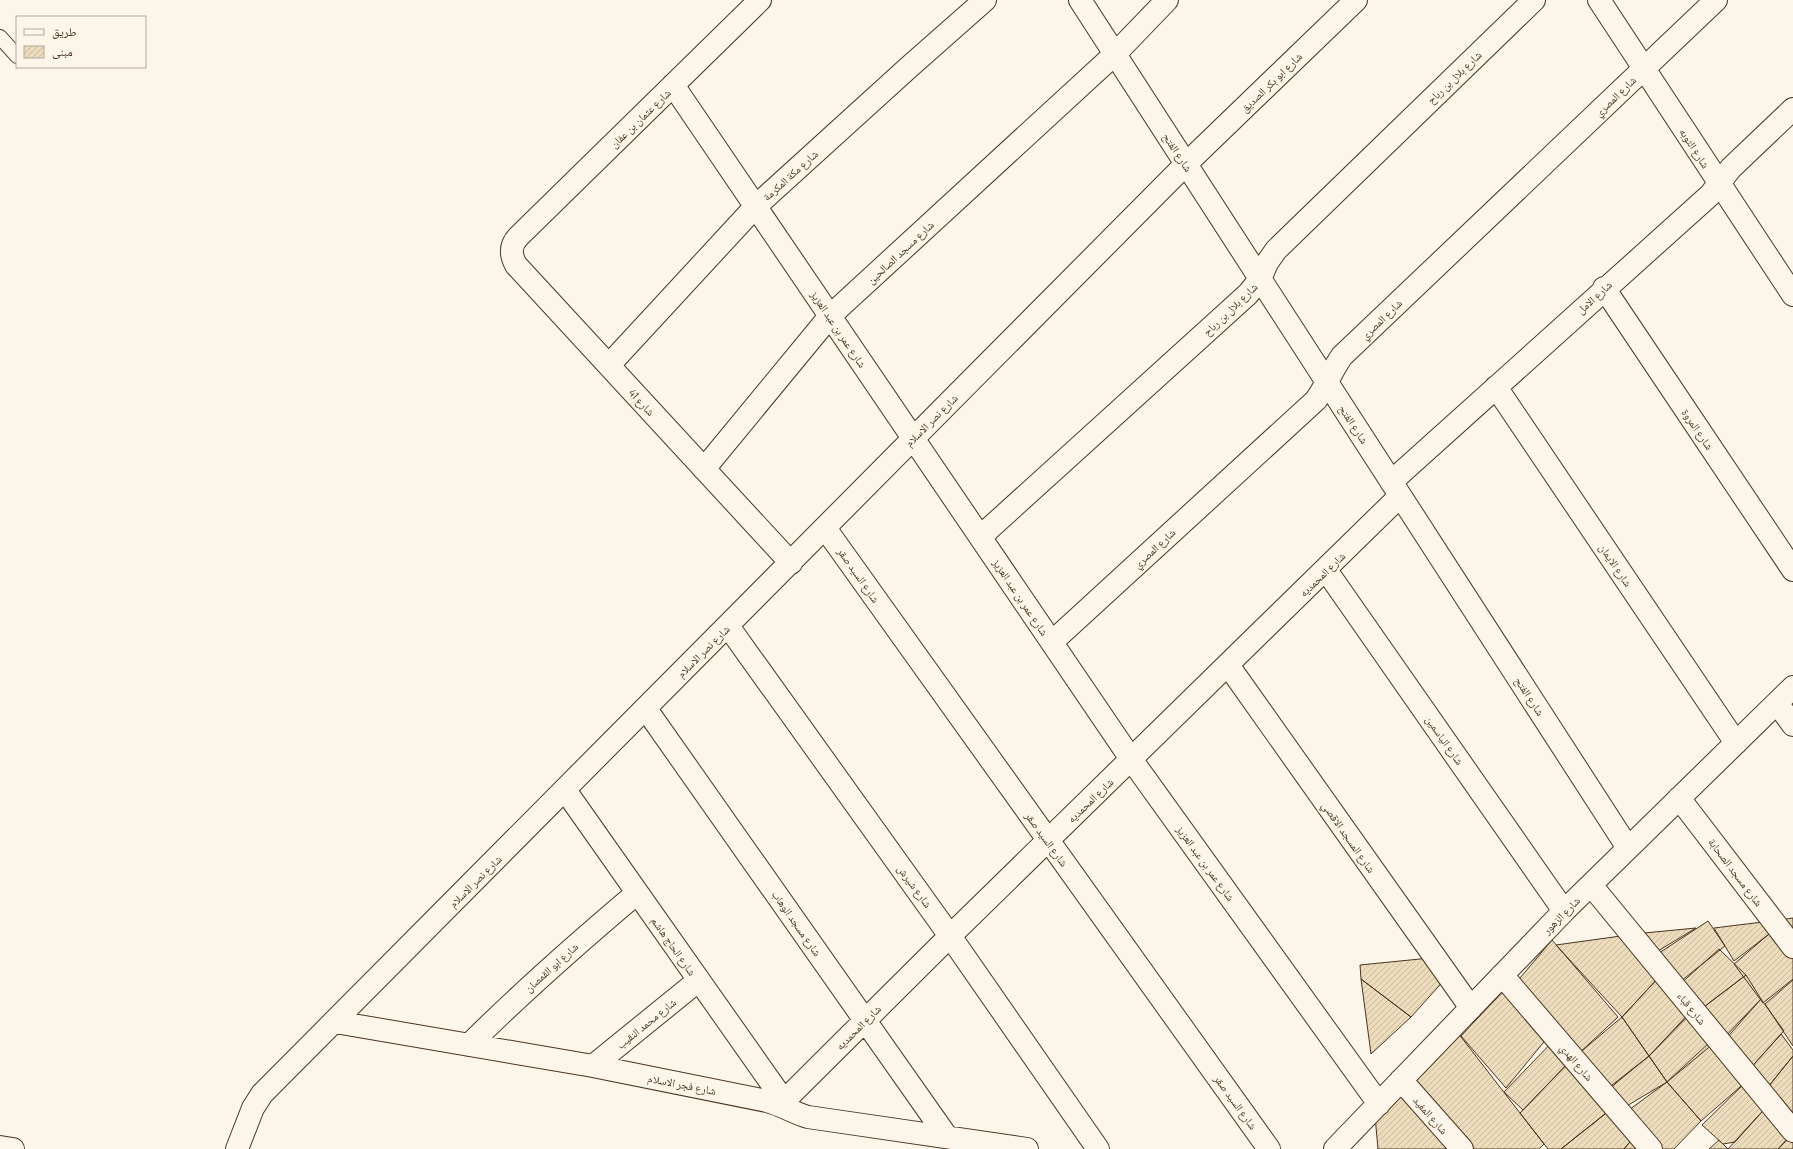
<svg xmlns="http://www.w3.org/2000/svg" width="1793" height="1149" font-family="Barlow,'Noto Naskh Arabic',sans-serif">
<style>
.building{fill:url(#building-hatch);stroke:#4a3520}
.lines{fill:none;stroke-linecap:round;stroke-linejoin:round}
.service-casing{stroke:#4a3520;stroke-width:16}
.minor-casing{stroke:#4a3520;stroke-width:24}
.service{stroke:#fbf6e9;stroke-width:14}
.minor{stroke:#fbf6e9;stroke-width:22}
.labels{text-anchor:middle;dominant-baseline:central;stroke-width:3;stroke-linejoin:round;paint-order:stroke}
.street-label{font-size:11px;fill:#4a3520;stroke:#fbf6e9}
</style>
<defs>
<pattern id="building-hatch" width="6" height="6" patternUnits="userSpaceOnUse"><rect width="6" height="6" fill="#ecdcbc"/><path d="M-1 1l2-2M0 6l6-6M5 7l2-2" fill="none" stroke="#ccbda1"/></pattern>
</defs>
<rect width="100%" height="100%" fill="#fbf6e9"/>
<path class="building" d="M1793 918V936L1780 920Z
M1708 921 1725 946 1676 985 1656 955Z
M1771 921 1781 925 1734 961 1714 928Z
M1696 928 1653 954 1634 934Z
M1776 928 1793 953V979L1763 1003 1734 964Z
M1628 935 1660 976 1622 1017 1556 945Z
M1552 940 1618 1017 1577 1055 1515 984Z
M1719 949 1746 975 1696 1013 1678 986Z
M1430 958 1448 976 1411 1017 1361 979 1360 965Z
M1746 975 1761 999 1723 1039 1696 1013Z
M1660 976 1689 1015 1649 1056 1622 1017Z
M1361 979 1411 1017 1371 1054Z
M1793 980V1046L1765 1004Z
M1507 987 1548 1037 1506 1088 1461 1036Z
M1761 999 1784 1031 1747 1072 1724 1041Z
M1693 1009 1713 1044 1667 1082 1649 1056Z
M1622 1017 1649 1056 1610 1088 1577 1055Z
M1458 1033 1544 1144 1539 1149H1469L1409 1080Z
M1781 1034 1793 1050V1056L1764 1092 1747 1072Z
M1556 1038 1573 1058 1523 1110 1504 1092Z
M1711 1041 1747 1081 1701 1121 1667 1082Z
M1649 1056 1667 1082 1625 1107 1607 1089Z
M1793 1056V1121L1764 1092Z
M1573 1058 1611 1109 1561 1149H1548L1520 1113Z
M1747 1081 1770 1103 1735 1142 1723 1144 1702 1125Z
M1667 1082 1701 1121 1674 1149H1657L1622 1115Z
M1401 1087 1454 1140 1445 1149H1378L1375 1116Z
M1770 1103 1791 1135 1778 1149H1728Z
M1614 1107 1634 1137 1624 1149H1561Z
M1791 1135 1793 1138V1149H1778Z
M1634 1137 1649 1149H1624Z
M1719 1140 1728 1149H1709Z"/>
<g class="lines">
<defs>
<path id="service" d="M0 37 17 56"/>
<path id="minor" d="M760 0 519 236C510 245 510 254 516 265L791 563
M1080 0 1628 848
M1599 0 1793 295
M673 85 1131 759 1379 1104
M1604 288 1793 570
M609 365 756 206 908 68 985 0
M1496 387 1736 743
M704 469 830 316 1115 54 1167 0
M1391 482 1710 195 1731 168 1793 109
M825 528 1269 1149
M980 537 1248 294 1260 279 1267 263 1276 250 1534 0
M1326 570 1564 911
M728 626 950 936 1098 1149
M1052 642 1316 400C1326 386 1332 370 1342 356L1716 0
M1228 665 1471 1008
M1777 703 1793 725
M646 709 947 1137
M565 790 784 1101
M1679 798 1793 947
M1591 885 1793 1131
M1502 975 1651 1149
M335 1022 593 1066 767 1101C782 1105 794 1113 808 1117L1027 1149
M469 1045C523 991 579 942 637 893
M593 1066 699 980
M1401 1080 1462 1149
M780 1105 950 936 1400 496
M0 1147 13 1149
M237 1149 253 1108 262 1094 1186 164 1356 0
M1335 1149 1564 911 1793 687"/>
</defs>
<use href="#service" class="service-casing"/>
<use href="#minor" class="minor-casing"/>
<use href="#service" class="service"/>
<use href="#minor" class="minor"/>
</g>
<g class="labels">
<g class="street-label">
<text transform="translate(1454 77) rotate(-44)">شارع بلال بن رباح</text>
<text transform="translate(1271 82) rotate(-44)">شارع ابو بكر الصديق</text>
<text transform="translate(1615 96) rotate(-44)">شارع المصري</text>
<text transform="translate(640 118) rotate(-44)">شارع عثمان بن عفان</text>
<text transform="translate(1695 148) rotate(57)">شارع التوبه</text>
<text transform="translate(1178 152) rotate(57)">شارع الفتح</text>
<text transform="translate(790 175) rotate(-42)">شارع مكة المكرمة</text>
<text transform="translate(900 252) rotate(-43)">شارع مسجد الصالحين</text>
<text transform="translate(1594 297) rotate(-42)">شارع الامل</text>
<text transform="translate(1230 309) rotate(-44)">شارع بلال بن رباح</text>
<text transform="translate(1381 319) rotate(-44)">شارع المصري</text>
<text transform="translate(839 329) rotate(56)">شارع عمر بن عبد العزيز</text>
<text transform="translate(642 402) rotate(47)">شارع 41</text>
<text transform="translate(931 420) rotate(-45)">شارع نصر الاسلام</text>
<text transform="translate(1354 424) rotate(57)">شارع الفتح</text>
<text transform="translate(1698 429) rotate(56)">شارع المروة</text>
<text transform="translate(1154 548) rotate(-43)">شارع المصري</text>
<text transform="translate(1616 565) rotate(56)">شارع الايمان</text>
<text transform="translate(1322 574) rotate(-44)">شارع المحمديه</text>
<text transform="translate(859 575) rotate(55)">شارع السيد صقر</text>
<text transform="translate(1021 597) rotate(56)">شارع عمر بن عبد العزيز</text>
<text transform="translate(703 651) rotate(-45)">شارع نصر الاسلام</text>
<text transform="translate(1530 696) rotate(57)">شارع الفتح</text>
<text transform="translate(1445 740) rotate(55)">شارع الياسمين</text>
<text transform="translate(1090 800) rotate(-44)">شارع المحمديه</text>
<text transform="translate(1349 837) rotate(55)">شارع المسجد الاقصي</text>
<text transform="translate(1047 839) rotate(54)">شارع السيد صقر</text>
<text transform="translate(1206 863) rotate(54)">شارع عمر بن عبد العزيز</text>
<text transform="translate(1736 872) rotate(53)">شارع مسجد الصحابة</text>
<text transform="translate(475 881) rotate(-45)">شارع نصر الاسلام</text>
<text transform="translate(915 886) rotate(54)">شارع شيرش</text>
<text transform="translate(1561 915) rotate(-45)">شارع الزهور</text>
<text transform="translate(797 923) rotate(55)">شارع مسجد الوهاب</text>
<text transform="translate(674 946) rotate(55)">شارع الحاج هاشم</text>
<text transform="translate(551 967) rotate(-42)">شارع ابو القمصان</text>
<text transform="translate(1692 1008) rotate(51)">شارع قباء</text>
<text transform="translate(646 1023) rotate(-39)">شارع محمد النقيب</text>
<text transform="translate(858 1027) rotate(-45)">شارع المحمديه</text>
<text transform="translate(1577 1062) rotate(50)">شارع الهدي</text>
<text transform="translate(682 1084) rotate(11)">شارع فجر الاسلام</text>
<text transform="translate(1236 1102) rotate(54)">شارع السيد صقر</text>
<text transform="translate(1431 1115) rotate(49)">شارع المفيد</text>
</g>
</g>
<rect x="16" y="16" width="130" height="52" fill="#fbf6e9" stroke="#b4a999"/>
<rect x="24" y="29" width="20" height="6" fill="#fbf6e9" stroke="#b4a999"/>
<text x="52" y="36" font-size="12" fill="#4a3520">طريق</text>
<rect x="24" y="46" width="20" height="12" fill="url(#building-hatch)" stroke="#b4a999"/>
<text x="52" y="56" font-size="12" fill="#4a3520">مبنى</text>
</svg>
